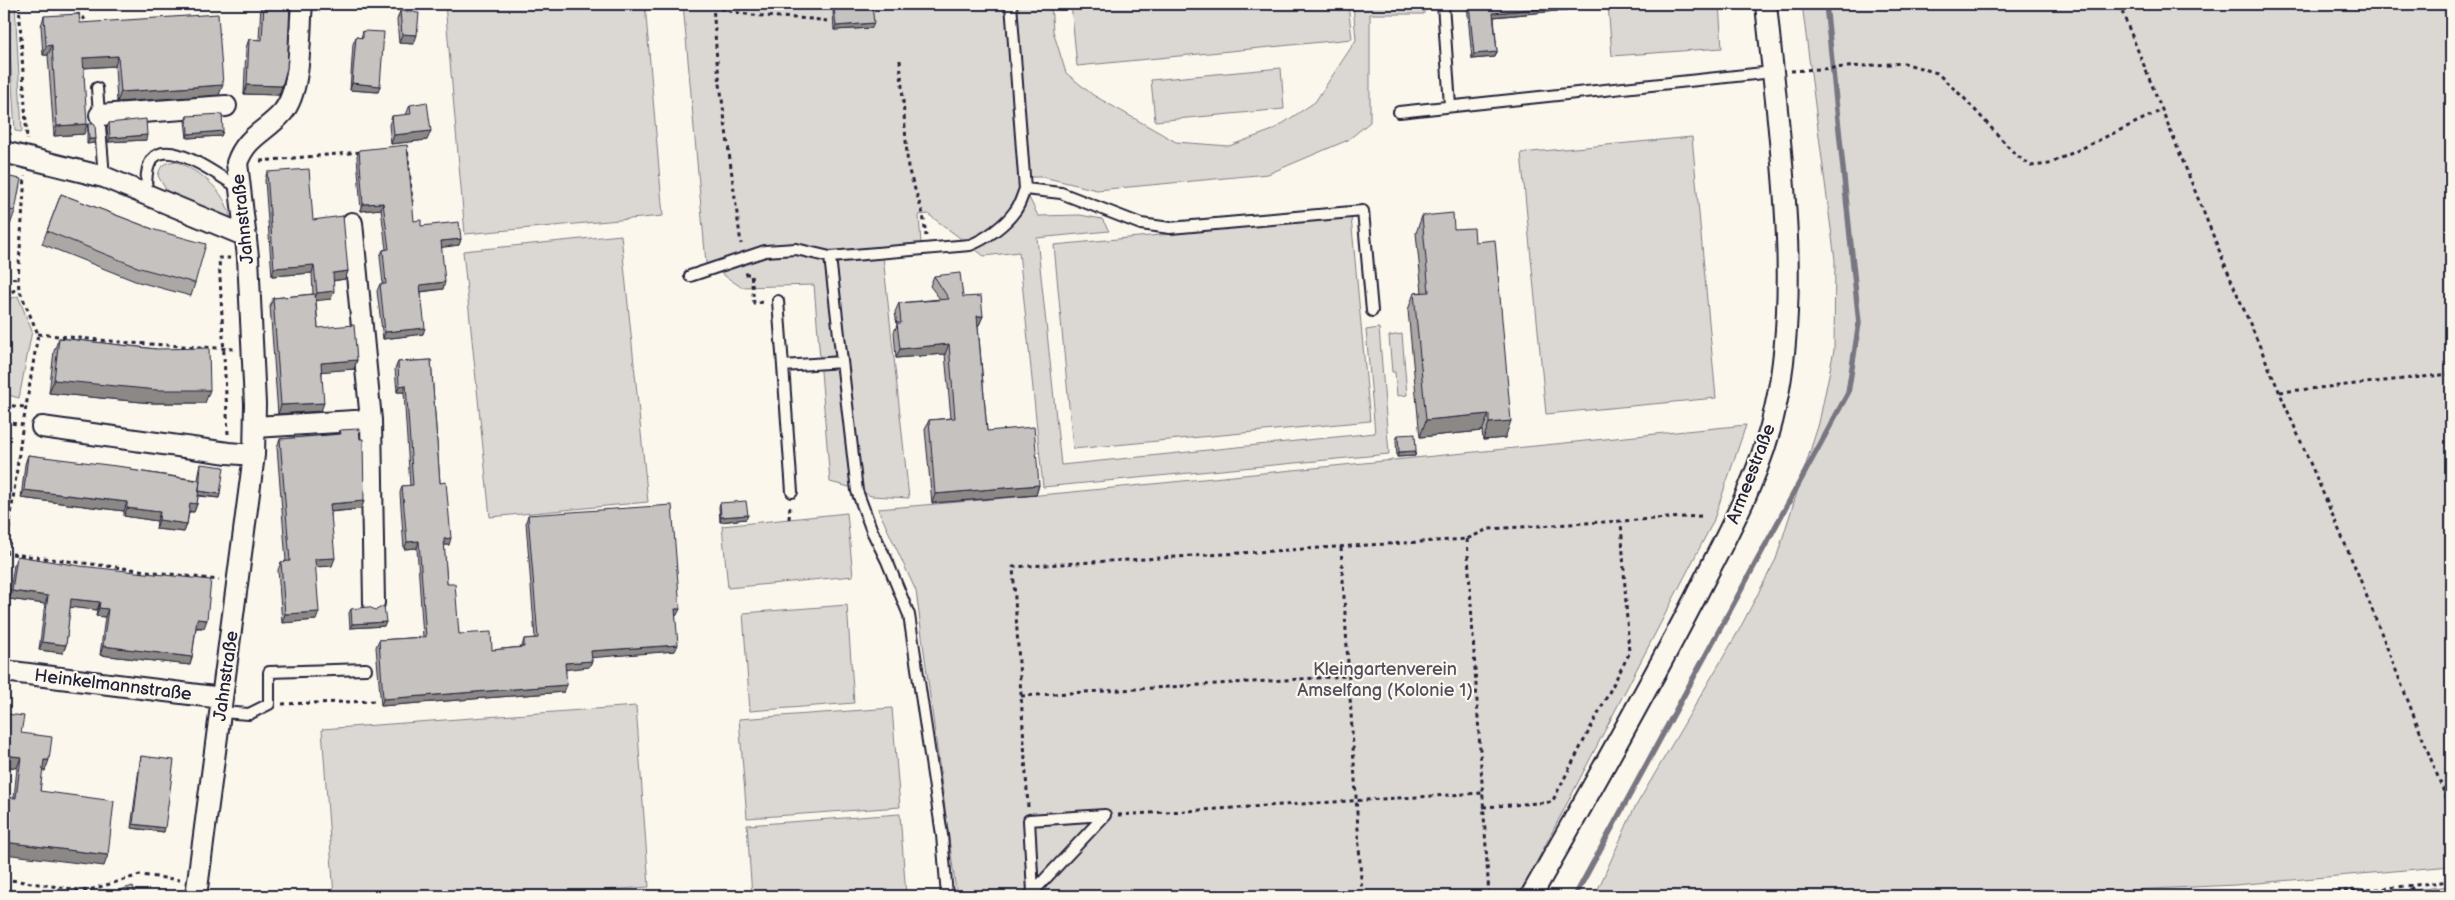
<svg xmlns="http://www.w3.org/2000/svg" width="2455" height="900" font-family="'Balsamiq Sans',sans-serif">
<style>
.built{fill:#ebe7df}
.green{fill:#dbd8d3;stroke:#7e7d87}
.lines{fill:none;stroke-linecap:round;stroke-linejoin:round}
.stream{stroke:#787681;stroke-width:5.5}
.lane-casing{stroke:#22223b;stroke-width:14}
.street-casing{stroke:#22223b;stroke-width:24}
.path{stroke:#22223b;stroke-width:3;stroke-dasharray:4 4;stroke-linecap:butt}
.lane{stroke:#fbf7ec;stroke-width:10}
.street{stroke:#fbf7ec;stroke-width:20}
.wall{fill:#aaa7a5;stroke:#22223b}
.shaded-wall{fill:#8b8886;stroke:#22223b}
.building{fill:#c6c2c0;stroke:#22223b}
.labels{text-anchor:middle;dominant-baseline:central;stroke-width:4.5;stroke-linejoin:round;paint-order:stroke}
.street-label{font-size:18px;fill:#22223b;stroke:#fbf7ec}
.park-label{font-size:18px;fill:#505061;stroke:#fbf7ec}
</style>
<rect width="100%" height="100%" fill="#fbf7ec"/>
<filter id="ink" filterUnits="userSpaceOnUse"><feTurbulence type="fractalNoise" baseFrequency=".02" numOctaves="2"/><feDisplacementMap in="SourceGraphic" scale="10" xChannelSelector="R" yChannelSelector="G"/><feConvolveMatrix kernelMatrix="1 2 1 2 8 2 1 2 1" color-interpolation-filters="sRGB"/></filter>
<g filter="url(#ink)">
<path class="built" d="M4 887 66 896H4Z"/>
<path class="green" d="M7 4H15L22 132 15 131Z
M445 4H645L663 216 465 234Z
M683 4H1051L1053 31 1066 73 1093 95 1176 142 1229 146 1273 130 1315 102 1356 40 1353 4H1424V14H1370V122L1348 140 1268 174 1097 190 1043 177H1019L1038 216 1080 215 1102 219 1109 231 1037 238 1061 465 1375 433 1366 330 1379 328 1389 454 1043 487 1019 252 984 256 928 214 919 215 921 244 882 247 909 498 871 496 853 488 830 482 814 285 741 287 706 263Z
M1071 4H1348L1352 39 1077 66Z
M1608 4H1719L1722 48 1612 56Z
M1802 4H2451V866L2235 885 2008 896H1595L1633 811 1738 632 1776 559 1819 423 1834 350 1835 260Z
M1281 68 1284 109 1155 121 1151 80Z
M1692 137 1716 398 1546 414 1521 153Z
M175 161C202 173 225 189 231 220L168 193 158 176C160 165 164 163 175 161Z
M1351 217 1370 421 1073 449 1054 245Z
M621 235 648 502 490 517 463 251Z
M18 296 32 331 19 398 4 394V301Z
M1402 334 1407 395 1397 396 1395 372H1392L1389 336Z
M1746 425 1713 522 1519 896H962L956 891 916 591 878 509 1062 493Z
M847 513 853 576 728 588 722 526Z
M847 605 854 703 750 711 743 613Z
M636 706 649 887 526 896H334L322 729Z
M892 708 900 807 747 818 739 719Z
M900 814 906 896H752L747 825Z
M2451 886V896H2353Z"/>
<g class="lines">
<path class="stream" d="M1575 896 1848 393 1859 323 1826 4"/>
<defs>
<path id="lane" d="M1443 4 1450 106
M97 88 104 177
M1399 112 1773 72
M1025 189 1061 193 1141 224 1170 228 1363 211 1372 311
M147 194C139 116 208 169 239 188
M830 257 857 491 872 531 887 561 909 615 942 835 947 896
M690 276 765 251 796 249 830 257 970 245C986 239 1005 225 1015 211 1020 205 1022 196 1025 189L1011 4
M778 301 783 366 842 362
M783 366 792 492
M221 712 249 714 269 704V672L366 669
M1033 892 1029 820 1105 815
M1031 894 1105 815"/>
<path id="street" d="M100 115 226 106
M4 152 104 177 246 236
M352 223 371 420 374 603
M42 427 228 453 254 455
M255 427 371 420
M4 671 222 698
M196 896 254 455 255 404 248 257 237 163C246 136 266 132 283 112 302 89 299 33 302 4
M1531 896C1587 797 1643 699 1695 598 1725 538 1761 476 1775 409 1803 284 1778 131 1766 4"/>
</defs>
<use href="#lane" class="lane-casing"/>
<use href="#street" class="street-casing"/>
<path class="path" d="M19 4 27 140
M713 4 717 61 741 244
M2119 4 2232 282 2358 574 2451 810
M713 6C751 20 789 15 827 21
M76 15 81 14 89 26
M4 29 10 135
M900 60 908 168 923 214 926 236
M1791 71 1904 63 1937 73 1965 99 2015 154 2031 166 2049 164 2162 110
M404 148 407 147 412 202
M260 161 361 152
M745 274H751L754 303 765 302
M4 278 18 279
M4 294 19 289
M38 334 131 343 235 349
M2280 392 2451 374
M4 405 25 407
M24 419 38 334 19 289 18 279 25 176
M4 422 24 425
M228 434 219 258H230
M789 519 790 505
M1467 539 1489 896
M1341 547 1362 896
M4 553 219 580
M6 553 22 430
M1021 696 1349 676
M282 704 374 701
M1028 807 1013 567 1467 539 1488 529 1702 516
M1483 807 1552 802 1629 654 1621 521
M1118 815 1482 793
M4 879 86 891 140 875 180 880
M2256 896 2379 889 2451 881
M2395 896 2415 887"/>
<use href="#lane" class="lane"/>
<use href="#street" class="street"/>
</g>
<path class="wall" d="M261 4H290L279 95 244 94 246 48 249 39 259 40Z
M1467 4H1568V6L1567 10 1494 17 1497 52 1495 57 1472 59Z
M834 8 872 28 834 30 833 12Z
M400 11 414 44 399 43 397 20Z
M44 16 80 23 219 95 117 102 115 66 84 68V134L54 136 48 55H43L41 26Z
M363 31 380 86 378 92 350 90 353 44 356 37 361 38Z
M410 105 427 140 391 144 389 125 392 116 406 115Z
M187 116 223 131 221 136 187 138 185 121Z
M109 123 146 140 108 142 107 127Z
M88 124 96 139 94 143 87 144V129Z
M359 150 414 221 421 226 461 239 459 245 441 247 443 289 421 292 423 334 383 339 377 291 380 284H383L380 256 383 250 386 249 381 209 361 211 357 156Z
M267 172 313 220 348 271 345 279 333 281 331 299 316 300 318 328 357 360 354 369 322 371 321 411 278 414 270 306 273 298 313 294 312 273 272 276 265 180Z
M4 176 15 211 10 225 4 223Z
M61 194 155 230 195 283 191 296 135 281 42 244Z
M1422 216 1454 229 1475 242 1505 438 1483 440 1482 431 1420 437 1408 310 1414 293 1422 292 1416 233Z
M934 276 963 297 983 316 979 325H978L987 431 1039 485 1036 495 932 503 925 429 929 420 951 418 945 354 896 358 894 332 897 325 895 312 899 303 940 299 930 286Z
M59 338 156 349 205 403H152L49 393 54 351Z
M431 360 440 483 449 545H444L447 584 459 634 492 650 522 647 524 639 535 638 526 522 528 515 677 615 675 616V651L591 657 592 661 589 667 566 669 564 692 381 706 376 647 379 640 423 637 417 548 404 549 400 493 402 486H410L404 392H397L395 369 398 362Z
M340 430 364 501 361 509 331 512 332 566 315 567 316 620 282 623 278 570 281 562 286 561 277 447 280 439 339 434Z
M1398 435 1416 451 1415 456 1397 457 1396 440Z
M28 455 198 480 200 468 201 464 220 494 219 498 198 496 197 504 194 512H189L187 524 184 532 156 529 157 521 124 516V511L21 498 25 464Z
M720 503 748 515 746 519 720 522 719 507Z
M17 556 204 628H196L192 657 190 665 100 655 105 617 96 616 97 610 70 607 66 645 63 653 39 650 45 604 9 599 14 564Z
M351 609 386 622 384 626 350 628 349 613Z
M6 714 21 733 45 771H42L40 791 104 866 14 798 17 768 4 766V720Z
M141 756 164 832 131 828 140 761Z"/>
<path class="shaded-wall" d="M1568 6 1567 10 1492 17 1493 13Z
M874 23 872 28 834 30 836 26Z
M402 34 417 35 414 44 399 43Z
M52 45 48 55H43L46 46Z
M1497 52 1495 57 1472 59 1474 54Z
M118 56 115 66 80 68 83 58Z
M352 83 380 86 378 92 350 90Z
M223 85 219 95 117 102 121 92Z
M247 85 282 86 279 95 244 94Z
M87 124 84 134 54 136 57 126Z
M223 131 221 136 187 138 188 134Z
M431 131 427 140 391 144 394 135Z
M147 135 146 140 108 142 110 138Z
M89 139H96L94 143 87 144Z
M383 203 381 209 361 211 363 204Z
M461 239 459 245 438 248 441 241Z
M314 265 312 273 272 276 274 268Z
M348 271 345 279 330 281 333 273Z
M445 282 443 289 418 292 420 285Z
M334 291 331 299 314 301 317 293Z
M977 316H983L979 325 973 326Z
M425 328 423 334 383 339 385 332Z
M949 344 945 354 896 358 900 349Z
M357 360 354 369 318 372 321 363Z
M54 380 210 390 205 403H152L49 393Z
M406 385 404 392H397L399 386Z
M324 403 321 411 278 414 281 405Z
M1489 414 1482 431 1420 437 1426 420Z
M1511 421 1505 438 1483 440 1489 423Z
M1416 451 1415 456 1397 457 1399 452Z
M1039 485 1036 495 932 503 935 494Z
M24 490 127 502 124 511 21 498Z
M198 491 220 494 219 498 196 495Z
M364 501 361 509 327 512 330 504Z
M190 503 197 504 194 512 187 511Z
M127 508 160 512 157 521 124 516Z
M748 515 746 519 720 522 721 517Z
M159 520 187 524 184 532 156 529Z
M451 538 449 545H441L444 539Z
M419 541 417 548 404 549 407 542Z
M335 558 332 566 312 567 315 559Z
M12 591 48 596 45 604 9 599Z
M71 599 100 602 97 610 68 607Z
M99 608 108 609 105 617 96 616Z
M675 609H680L677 615 673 616Z
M319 612 316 620 282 623 285 614Z
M197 619 207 620 204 628 194 627Z
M386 622 384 626 350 628 352 624Z
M42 642 66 645 63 653 39 650Z
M678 645 675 651 588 658 591 651Z
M103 646 192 657 190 665 100 655Z
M592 661 589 667 563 670 565 663Z
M567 685 564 692 381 706 383 699Z
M4 755 21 757 17 768 4 766Z
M44 760H49L45 771H40Z
M133 824 165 828 164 832 131 828Z
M4 842 108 855 104 866 4 854Z"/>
<path class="building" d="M264 4H290L287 68 282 86 247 85 249 39 262 40Z
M1469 4H1568V6L1493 13 1497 52 1474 54Z
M872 5 874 23 836 26 834 8Z
M400 11 419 13 417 35 402 34Z
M79 14 80 23 218 14 223 85 121 92 118 56 83 58 87 124 57 126 52 45 46 46 44 16Z
M363 31 384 32 380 86 352 83 356 37 363 38Z
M427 102 431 131 394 135 392 116 411 114 410 105Z
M222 114 223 131 188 134 187 116Z
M146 119 147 135 110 138 109 123Z
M88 124H95L96 139H89Z
M407 145 414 221 421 220V226L459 222 461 239 441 241 445 282 420 285 425 328 385 332 380 284H386L383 250 389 249 383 203 363 204 359 150Z
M309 169 313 220 343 216 348 271 333 273 334 291 317 293 314 265 274 268 267 172Z
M4 176 21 179 15 211 4 209Z
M61 194 155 230 206 244 195 283 140 268 47 231Z
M1453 213 1454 229 1474 228 1475 242 1495 240 1511 421 1489 423V414L1426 420 1414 293 1429 292 1422 216Z
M960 273 963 297 981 296 983 316H977L987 431 1034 427 1039 485 935 494 929 420 955 418 949 344 900 349 897 323H901L899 303 949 299 934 276Z
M315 294 318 328 354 325 357 360 321 363 324 403 281 405 273 298Z
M59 338 156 349 209 348 210 390H157L54 380Z
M431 360 440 483 446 482 451 538 444 539 447 584H455L459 634 491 632 492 650 524 647V639L538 638 528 515 672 505 680 609H675L678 645 591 651 592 661 565 663 567 685 383 699 379 640 426 637 419 541 407 542 402 486 413 485 406 385 399 386 398 362Z
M359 429 360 439H363L364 501 330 504 335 558 315 559 319 612 285 614 281 562 290 561 280 439 341 434 340 430Z
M1415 434 1416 451 1399 452 1398 435Z
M28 455 132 468 131 470 200 481 197 504 190 503 187 524 159 520 160 512 127 508V502L24 490Z
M201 464 224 467 220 494 199 491Z
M746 501 748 515 721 517 720 503Z
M17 556 80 566 211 580 207 620 197 619 192 657 103 646 108 609 99 608 100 602 71 599 66 645 42 642 48 596 12 591Z
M384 606 386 622 352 624 351 609 368 607 376 610Z
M6 714 24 716 21 733 52 737 49 760H44L40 791 114 801 108 855 4 842V797L16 798 21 757 4 755V727Z
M141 756 174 760 165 828 133 824Z
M133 886 136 896H101Z"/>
</g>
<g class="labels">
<g class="street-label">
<text transform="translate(243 219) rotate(-96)">Jahnstraße</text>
<text transform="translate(1751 474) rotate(-69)">Armeestraße</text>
<text transform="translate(226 676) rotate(-82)">Jahnstraße</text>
<text transform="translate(113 685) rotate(7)">Heinkelmannstraße</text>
</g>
<g class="park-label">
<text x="1385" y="669">Kleingartenverein<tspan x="1385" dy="21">Amselfang (Kolonie 1)</tspan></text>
</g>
</g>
<rect width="2455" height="900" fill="none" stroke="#fbf7ec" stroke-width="20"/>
<rect x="10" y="10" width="2435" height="880" fill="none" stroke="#22223b" stroke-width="2" filter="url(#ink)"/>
</svg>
